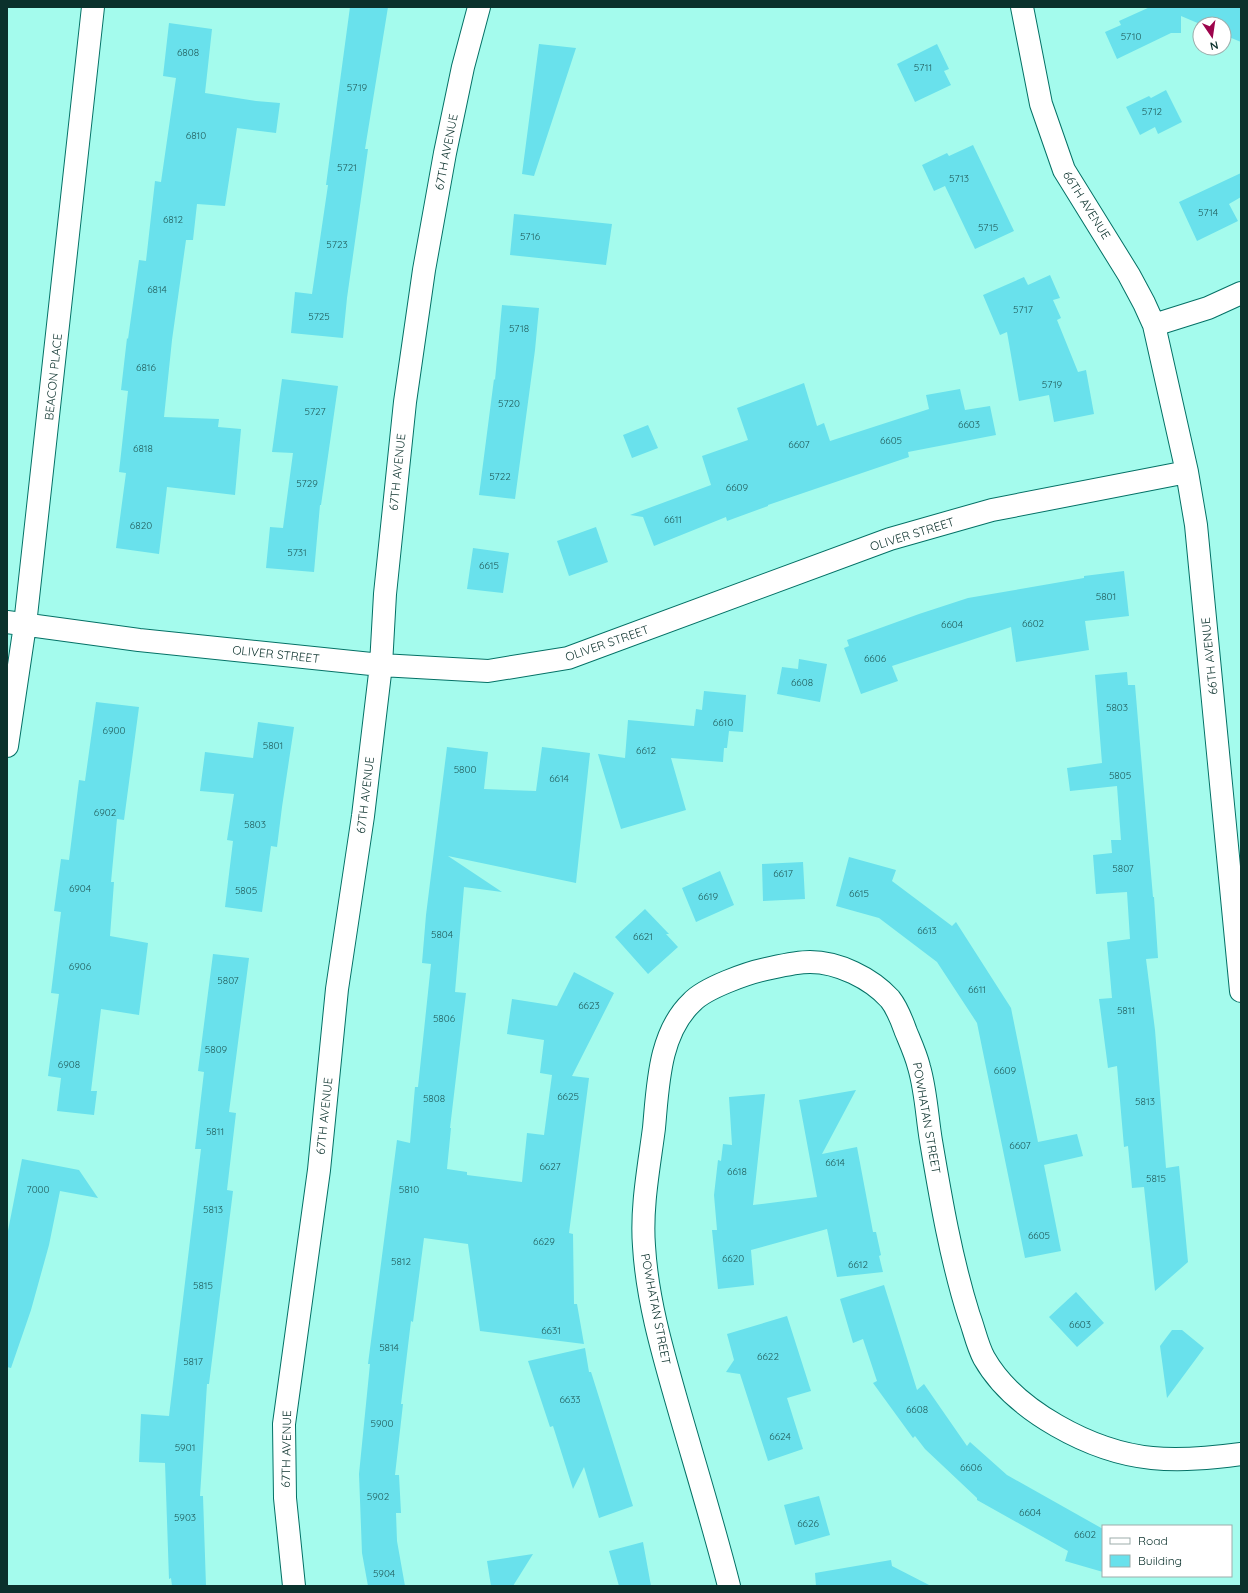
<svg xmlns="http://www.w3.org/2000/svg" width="1248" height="1593" font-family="Quicksand,sans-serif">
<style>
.building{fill:#69e1ec}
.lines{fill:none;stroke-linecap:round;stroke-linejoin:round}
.minor-casing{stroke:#047166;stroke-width:24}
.minor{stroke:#fff;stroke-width:22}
.labels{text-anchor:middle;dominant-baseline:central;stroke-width:3;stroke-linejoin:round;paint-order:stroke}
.number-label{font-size:10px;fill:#225d5c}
.street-label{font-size:12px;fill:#0b312c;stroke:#fff}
</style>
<rect width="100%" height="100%" fill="#a4fbed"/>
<path class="building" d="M350 7H388L365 149H368L347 298 343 338 291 333 295 292 312 294 328 185H326Z
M1150 7H1241V42L1224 35V24H1200L1181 16V33H1171L1117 59 1105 32 1121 25 1119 21Z
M169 23 212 29 205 93 256 101 280 103 276 133 237 128 225 206 197 204 193 240H186L172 340 164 417 219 419 218 427 241 429 235 495 167 487 159 554 116 548 126 473 119 472 128 391 121 390 127 338 128 339 139 260 146 261 155 181 161 182 176 78 163 76Z
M539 44 576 48 534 176 522 174Z
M937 44 949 69 944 71 951 85 915 102 897 64Z
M1166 90 1182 122 1158 134 1155 127 1140 135 1126 107 1149 96 1151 98Z
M973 145 1014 231 975 249 945 186 934 191 922 165 947 153 949 156Z
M1241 173V197L1229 204 1238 221 1197 241 1179 202Z
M514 214 612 224 606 265 510 255Z
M1050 275 1060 298 1053 300 1061 318 1057 320 1078 372 1086 370 1094 414 1054 422 1049 395 1019 401 1007 332 1000 335 983 295 1024 277 1028 285Z
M502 305 539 308 535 350 515 499 479 495 494 379 495 380Z
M282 379 338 386 321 505H320L314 572 266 568 270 527 283 528 293 453 272 452Z
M804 383 817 426 824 423 830 441 929 409 926 395 960 389 965 410 990 406 996 435 908 452 909 457 768 505V506L727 521 726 517 654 546 643 517 630 515 711 485 702 456 748 440 737 408Z
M648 425 658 448 632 458 623 435Z
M596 527 608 562 569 576 557 541Z
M473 548 509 553 503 593 467 589Z
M1124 571 1129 616 1085 621 1089 650 1016 662 1011 627 892 666 898 681 861 694 844 648 849 646 847 640 919 614 968 598 1084 578V576Z
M799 659 827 664 820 702 777 694 782 667 798 669Z
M1127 672 1128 685H1135L1153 897H1154L1158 958 1146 959 1155 1030 1166 1168 1179 1166 1188 1262 1155 1291 1144 1187 1132 1188 1128 1146 1124 1147 1117 1066 1108 1068 1099 999 1112 998 1107 942 1130 939 1127 892 1096 894 1093 855 1112 853 1111 840H1121L1117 786 1070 791 1067 768 1102 763 1095 675Z
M704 691 746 695 743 732 729 731 727 748H724L723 762 671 758 686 810 621 829 598 754 625 758 628 720 694 726 696 709 702 710Z
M96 702 139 707 124 820 117 819 111 882H114L110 936 148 943 139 1015 101 1009 91 1091H97L94 1115 57 1111 61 1078 48 1076 59 994 51 993 61 912 54 911 61 859 69 860 79 780 85 781Z
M258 722 294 727 282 807 277 847 271 846 262 912 225 907 233 841 227 840 234 794 200 791 205 752 253 758Z
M447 747 488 752 484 789 536 791 542 747 590 753 576 883 448 856 502 892 464 887 455 992 466 993 450 1128H451L447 1169 467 1172V1175L522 1182 527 1133 544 1135 552 1075 540 1073 544 1040 507 1034 512 999 557 1006 574 972 614 993 572 1076 589 1078 569 1233 573 1234 574 1304H577L584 1344 480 1331 468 1244 424 1238 413 1322 411 1321 401 1404H403L395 1475H399L401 1513H396L397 1541 405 1586H368L362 1553 359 1474 370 1364H368L397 1140 410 1143 415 1087H418L431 964 422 963 426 915Z
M849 857 896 870 892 881 952 926 956 922 1011 1008 1038 1142 1077 1134 1083 1156 1044 1165 1061 1251 1025 1258 977 1023 937 962 879 918 836 906Z
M803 862 805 899 763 901 762 864Z
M720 871 734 905 696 922 682 888Z
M645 909 669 934H666L678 947 648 974 615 937Z
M213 954 249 958 229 1112 236 1113 227 1190 233 1191 209 1384H207L200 1496H203L206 1586H172L171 1578 169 1579 165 1463 139 1462 141 1414 169 1416 201 1149H195L204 1072 198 1071Z
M856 1090 822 1154 857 1147 873 1232H876L881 1255 879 1256 883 1272 837 1277 827 1229 751 1250 754 1285 718 1289 712 1230H717L714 1195 718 1160 721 1161 723 1144 732 1145 729 1097 765 1094 753 1205 817 1197 799 1100Z
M22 1159 79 1170 98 1198 60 1191 49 1245 31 1310 11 1368 7 1367V1236Z
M884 1285 917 1390 924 1384 967 1446 970 1442 1007 1475 1103 1529V1572L1065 1561 1068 1551 977 1500V1498L925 1449 915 1436 913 1438 873 1383 877 1381 863 1339 853 1343 840 1299Z
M1076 1292 1104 1323 1077 1347 1049 1317Z
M787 1316 811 1391 787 1398 803 1449 768 1461 740 1374 726 1372 734 1360 727 1334Z
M1172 1330H1182L1204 1348 1167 1398 1160 1346Z
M585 1348 589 1372H591L592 1375 633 1506 599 1518 584 1467 573 1489 553 1426 550 1427 528 1361Z
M819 1496 830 1535 795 1545 784 1505Z
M643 1542 651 1586H619L609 1551Z
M533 1554 513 1586H491L487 1561Z
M891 1560 892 1566 931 1586H816L815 1573Z"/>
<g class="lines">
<defs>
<path id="minor" d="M1022 7 1041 104 1064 170 1129 275 1144 303 1154 325 1187 472 1196 525 1241 991
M1154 325 1208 308 1241 293
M7 622 139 640 381 665 488 671 568 658 890 539 992 510 1187 472
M7 746 25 625 93 7
M294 1586 285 1498 284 1424 319 1170 337 989 363 816 381 665 385 594 405 402 424 270 445 153 463 67 479 7
M729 1586C713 1523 694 1462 676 1399 662 1350 647 1298 644 1246 641 1207 649 1167 654 1128 658 1085 659 1033 692 1002 705 988 747 973 766 969 780 966 796 962 810 962 838 962 871 978 890 999 898 1009 902 1021 906 1032 911 1044 916 1055 919 1067 926 1091 927 1117 931 1141 941 1200 951 1259 969 1316 974 1329 977 1345 984 1358 1014 1411 1092 1452 1152 1458 1182 1461 1211 1458 1241 1454"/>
</defs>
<use href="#minor" class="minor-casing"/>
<use href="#minor" class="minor"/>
</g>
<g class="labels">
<g class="number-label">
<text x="1131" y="36">5710</text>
<text x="188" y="52">6808</text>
<text x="923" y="67">5711</text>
<text x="357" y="87">5719</text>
<text x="1152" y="111">5712</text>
<text x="196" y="135">6810</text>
<text x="347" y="167">5721</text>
<text x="959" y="178">5713</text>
<text x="1208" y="212">5714</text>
<text x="173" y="219">6812</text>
<text x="988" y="227">5715</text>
<text x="530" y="236">5716</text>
<text x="337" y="244">5723</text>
<text x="157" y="289">6814</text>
<text x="1023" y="309">5717</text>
<text x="319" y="316">5725</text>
<text x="519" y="328">5718</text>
<text x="146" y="367">6816</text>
<text x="1052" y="384">5719</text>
<text x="509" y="403">5720</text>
<text x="315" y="411">5727</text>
<text x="969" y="424">6603</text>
<text x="891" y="440">6605</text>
<text x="799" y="444">6607</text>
<text x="143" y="448">6818</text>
<text x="500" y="476">5722</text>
<text x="307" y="483">5729</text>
<text x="737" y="487">6609</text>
<text x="673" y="519">6611</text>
<text x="141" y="525">6820</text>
<text x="297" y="552">5731</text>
<text x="489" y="565">6615</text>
<text x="1106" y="596">5801</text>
<text x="1033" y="623">6602</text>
<text x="952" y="624">6604</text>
<text x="875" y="658">6606</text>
<text x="802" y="682">6608</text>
<text x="1117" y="707">5803</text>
<text x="723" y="722">6610</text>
<text x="114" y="730">6900</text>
<text x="273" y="745">5801</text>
<text x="646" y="750">6612</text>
<text x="465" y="769">5800</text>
<text x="1120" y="775">5805</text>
<text x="559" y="778">6614</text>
<text x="105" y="812">6902</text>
<text x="255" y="824">5803</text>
<text x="1123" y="868">5807</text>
<text x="783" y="873">6617</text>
<text x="80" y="888">6904</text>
<text x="246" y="890">5805</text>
<text x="859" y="893">6615</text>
<text x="708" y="896">6619</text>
<text x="927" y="930">6613</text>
<text x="442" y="934">5804</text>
<text x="643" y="936">6621</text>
<text x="80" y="966">6906</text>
<text x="228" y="980">5807</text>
<text x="977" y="989">6611</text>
<text x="589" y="1005">6623</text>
<text x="1126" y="1010">5811</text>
<text x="444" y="1018">5806</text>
<text x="216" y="1049">5809</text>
<text x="69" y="1064">6908</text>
<text x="1005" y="1070">6609</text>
<text x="568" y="1096">6625</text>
<text x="434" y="1098">5808</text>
<text x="1145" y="1101">5813</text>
<text x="215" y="1131">5811</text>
<text x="1020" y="1145">6607</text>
<text x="835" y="1162">6614</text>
<text x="550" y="1166">6627</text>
<text x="737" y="1171">6618</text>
<text x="1156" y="1178">5815</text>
<text x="38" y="1189">7000</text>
<text x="409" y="1189">5810</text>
<text x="213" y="1209">5813</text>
<text x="1039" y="1235">6605</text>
<text x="544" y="1241">6629</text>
<text x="733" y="1258">6620</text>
<text x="401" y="1261">5812</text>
<text x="858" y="1264">6612</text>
<text x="203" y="1285">5815</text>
<text x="1080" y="1324">6603</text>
<text x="551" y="1330">6631</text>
<text x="389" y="1347">5814</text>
<text x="768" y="1356">6622</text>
<text x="193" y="1361">5817</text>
<text x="570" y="1399">6633</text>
<text x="917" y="1409">6608</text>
<text x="382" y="1423">5900</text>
<text x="780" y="1436">6624</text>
<text x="185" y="1447">5901</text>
<text x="971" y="1467">6606</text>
<text x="378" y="1496">5902</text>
<text x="1030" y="1512">6604</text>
<text x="185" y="1517">5903</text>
<text x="808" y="1523">6626</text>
<text x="1085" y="1534">6602</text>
<text x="384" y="1573">5904</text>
</g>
<g class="street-label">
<text transform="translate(446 152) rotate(-79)">67TH AVENUE</text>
<text transform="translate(1087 205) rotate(58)">66TH AVENUE</text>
<text transform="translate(53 377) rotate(-84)">BEACON PLACE</text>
<text transform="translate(397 472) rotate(-84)">67TH AVENUE</text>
<text transform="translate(912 534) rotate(-17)">OLIVER STREET</text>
<text transform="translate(607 643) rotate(-19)">OLIVER STREET</text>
<text transform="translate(276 654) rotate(6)">OLIVER STREET</text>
<text transform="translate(1209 656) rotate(-96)">66TH AVENUE</text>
<text transform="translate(365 795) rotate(-83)">67TH AVENUE</text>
<text transform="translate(324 1116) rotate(-84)">67TH AVENUE</text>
<text transform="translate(927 1118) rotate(80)">POWHATAN STREET</text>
<text transform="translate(656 1309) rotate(79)">POWHATAN STREET</text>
<text transform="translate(286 1449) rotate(-89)">67TH AVENUE</text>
</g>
</g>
<rect width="1248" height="1593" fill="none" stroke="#0b312c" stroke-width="16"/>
<rect x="1102" y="1525" width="130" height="52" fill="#ffffff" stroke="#9dadab"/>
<rect x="1110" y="1538" width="20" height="6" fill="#ffffff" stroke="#9dadab"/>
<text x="1138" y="1545" font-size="12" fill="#0b312c">Road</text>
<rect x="1110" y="1555" width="20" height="12" fill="#69e1ec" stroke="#9dadab"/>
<text x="1138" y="1565" font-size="12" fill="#0b312c">Building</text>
<g transform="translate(1212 36) rotate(167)"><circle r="19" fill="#ffffff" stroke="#9dadab"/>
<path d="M0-3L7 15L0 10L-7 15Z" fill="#9d044c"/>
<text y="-6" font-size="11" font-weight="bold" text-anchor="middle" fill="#0b312c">N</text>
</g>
</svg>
